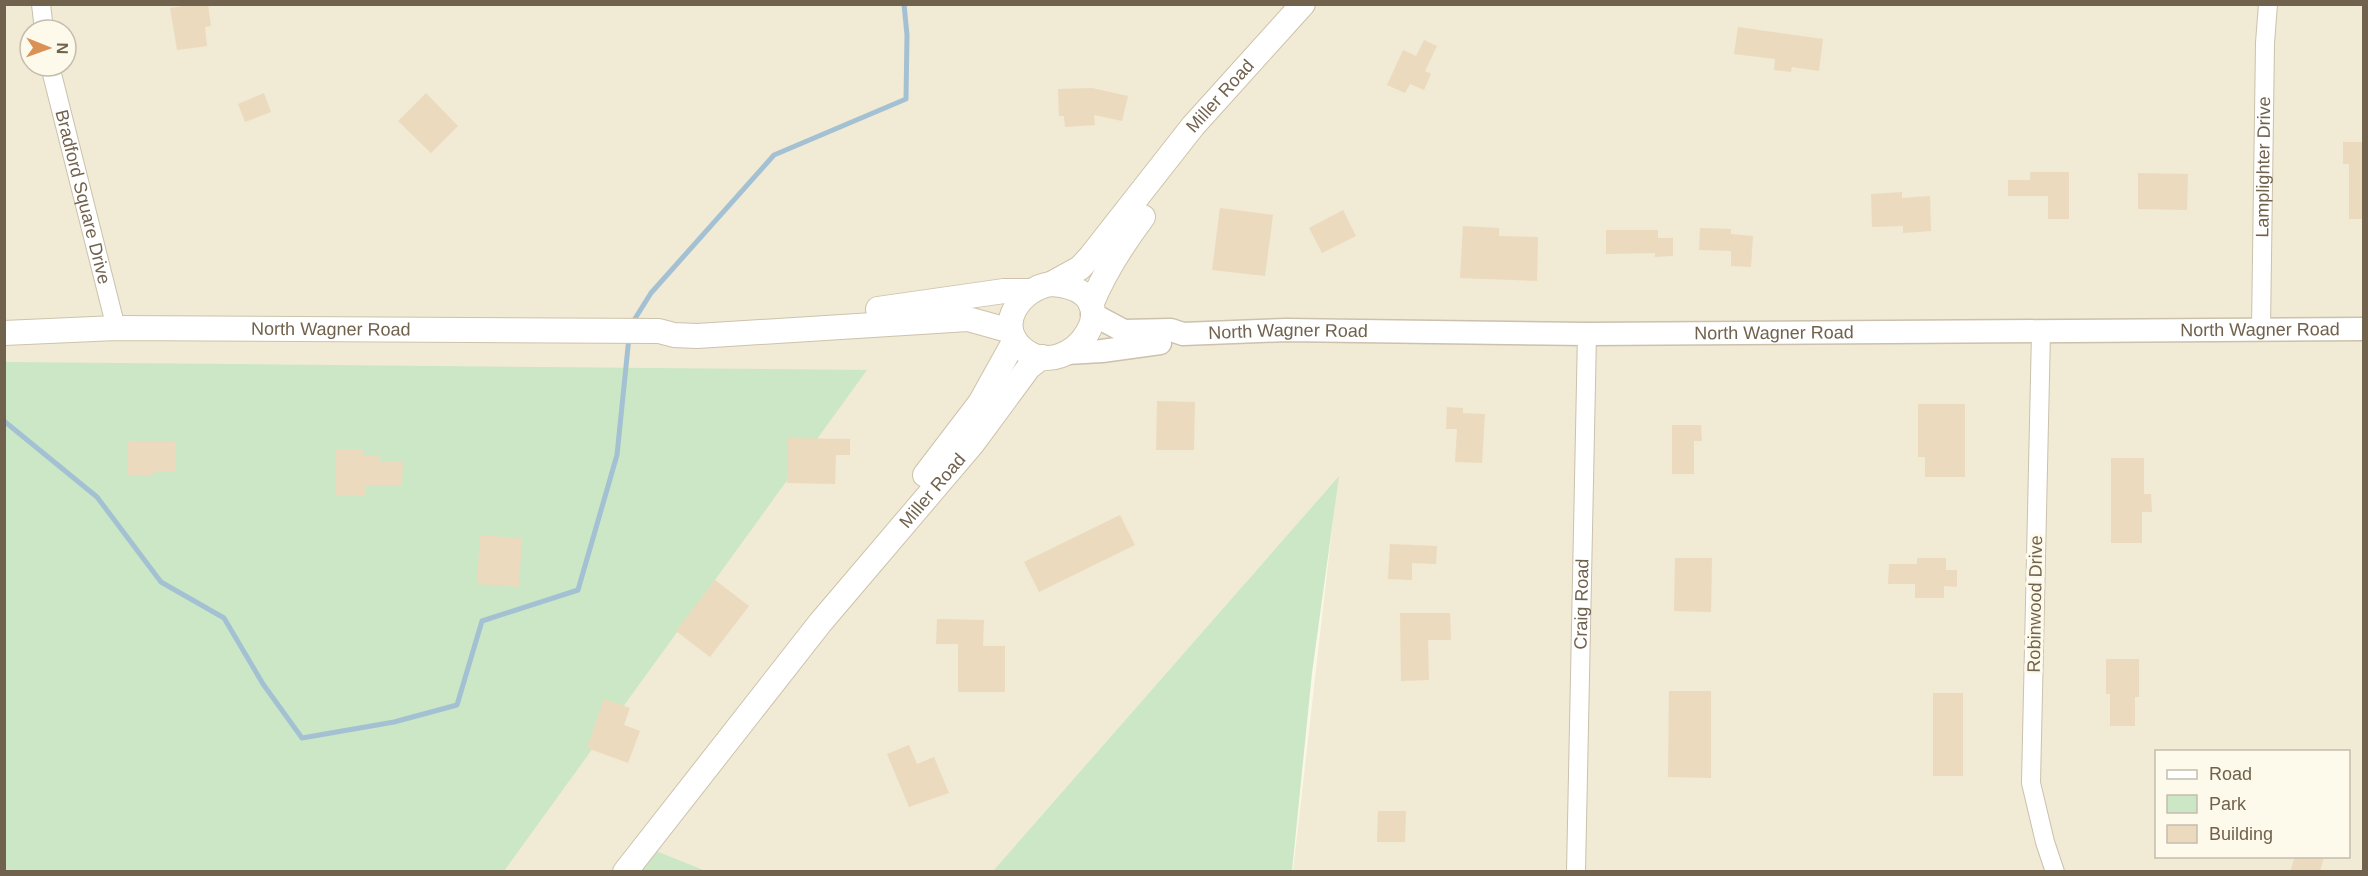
<svg xmlns="http://www.w3.org/2000/svg" width="2368" height="876" font-family="Helvetica,sans-serif">
<style>
.residential{fill:#f1ead5;fill-rule:evenodd}
.green{fill:#cbe7c5}
.lines{fill:none;stroke-linecap:round;stroke-linejoin:round}
.stream{stroke:#a3c1d3;stroke-width:5}
.building{fill:#ebdabe}
.minor-casing{stroke:#cbc1ad;stroke-width:20}
.tertiary-casing{stroke:#cbc1ad;stroke-width:25}
.secondary-casing{stroke:#cec2ab;stroke-width:26}
.minor{stroke:#fff;stroke-width:18}
.tertiary{stroke:#fff;stroke-width:22}
.secondary{stroke:#fff;stroke-width:24}
.labels{text-anchor:middle;dominant-baseline:central;stroke-width:6;stroke-linejoin:round;paint-order:stroke}
.street-label{font-size:18px;fill:#71624d;stroke:#fdfaec}
</style>
<rect width="100%" height="100%" fill="#faf7e6"/>
<path class="residential" d="M5 5H2363V871H1293L1338 477 993 871H706L644 846 624 872H5ZM30 30H66V66H30ZM2156 752H2348V856H2156Z"/>
<path class="green" d="M5 362 867 370 504 871 5 872Z
M1339 476 1312 673 1292 871H993Z
M644 846 706 871 625 872Z"/>
<g class="lines">
<path class="stream" d="M631 325 651 293 774 155 906 99 907 35 904 4
M4 421 97 497 161 582 224 618 263 684 302 738 394 722 457 705 482 621 578 590 617 455 629 337"/>
</g>
<path class="building" d="M196 4H208L211 26 205 27 207 46 177 50 170 8Z
M1738 27 1823 39 1819 71 1792 67 1791 72 1774 70 1775 59 1734 54Z
M1424 40 1437 46 1425 71 1431 74 1424 90 1410 84 1405 93 1387 85 1403 50 1416 56Z
M1092 88 1128 96 1122 121 1094 115 1095 125 1065 127 1064 116H1059L1058 89Z
M264 93 271 112 245 122 238 104Z
M426 93 458 126 431 153 398 121Z
M2343 142H2364V219H2349V164H2343Z
M2030 172H2069V219H2048V196H2008V180H2030Z
M2138 173 2188 174 2187 210 2138 209Z
M1902 192V198L1930 196 1931 231 1903 233V226L1872 227 1871 194Z
M1220 208 1273 215 1265 276 1212 270Z
M1343 210 1356 236 1322 253 1309 228Z
M1463 226 1499 228V236L1538 237 1537 281 1460 278Z
M1700 228 1731 229V234L1753 236 1751 267 1731 266V251L1699 250Z
M1606 230H1658V238H1673V256L1655 257V253L1606 254Z
M1157 401 1195 402 1194 450H1156Z
M1918 404H1965V477H1925V457H1918Z
M1447 407 1463 408V413L1485 414 1482 463 1455 462 1457 429H1446Z
M1672 425H1701L1702 441H1694V474H1672Z
M788 438 850 439V455H836L835 484 787 483Z
M128 441 176 442V472L153 471V476H128Z
M336 449H364V455H380V461L403 462 402 485H366V495H336Z
M2111 458H2144V494H2151L2152 512H2142V543H2111Z
M1120 515 1135 545 1039 592 1024 562Z
M480 535 522 538 519 587 477 584Z
M1390 544 1437 546 1436 564 1412 563V580L1388 579Z
M1675 558H1712L1711 612 1674 611Z
M1917 558H1946V570H1957V587L1944 586V598H1915V584H1888L1889 564H1917Z
M715 580 749 606 710 657 676 631Z
M1400 613H1450L1451 640H1428L1429 680 1401 681Z
M937 619 984 620 983 646H1005V692H958V644H936Z
M2106 659H2139V697H2135V726H2110V694H2106Z
M1669 691H1711V778L1668 777Z
M1933 693H1963V776H1933Z
M604 699 630 708 624 725 640 731 628 763 587 748Z
M909 745 917 764 934 757 949 793 909 807 887 754Z
M1378 811H1406L1405 842H1377Z
M2295 856H2324L2320 872H2290Z"/>
<g class="lines">
<defs>
<g id="minor">
<path d="M41 4 44 30"/>
<path id="s1" d="M50 66 116 328"/>
<path id="s2" d="M2261 329 2265 43 2268 4"/>
<path d="M2041 332 2031 783 2045 842 2055 872"/>
<path id="s3" d="M1576 872 1587 334"/>
</g>
<g id="tertiary">
<path id="s4" d="M1092 314 1124 331 1171 330 1183 334 1286 330 1587 334 2364 329"/>
<path d="M1066 353 1102 351 1160 343"/>
</g>
<g id="secondary">
<path id="s5" d="M1051 284 1080 268 1091 256 1193 126 1303 4"/>
<path d="M1051 284C1138 290 1070 386 1024 350 993 326 1021 288 1051 284Z"/>
<path d="M1091 305C1104 273 1122 245 1143 217"/>
<path d="M878 309 1004 291H1030"/>
<path id="s6" d="M4 333 116 328 659 331 674 335 697 336 968 319 1011 331"/>
<path d="M925 475 980 403 1015 340"/>
<path id="s7" d="M625 872 820 623 973 443 1029 367 1042 357"/>
</g>
</defs>
<use href="#minor" class="minor-casing"/>
<use href="#tertiary" class="tertiary-casing"/>
<use href="#secondary" class="secondary-casing"/>
<use href="#minor" class="minor"/>
<use href="#tertiary" class="tertiary"/>
<use href="#secondary" class="secondary"/>
</g>
<g class="labels">
<g class="street-label">
<text stroke="none"><textPath href="#s5" startOffset="255">Miller Road</textPath></text>
<text stroke="none"><textPath href="#s2" startOffset="162">Lamplighter Drive</textPath></text>
<text stroke="none"><textPath href="#s1" startOffset="135">Bradford Square Drive</textPath></text>
<text stroke="none"><textPath href="#s6" startOffset="327">North Wagner Road</textPath></text>
<text stroke="none"><textPath href="#s4" startOffset="1173">North Wagner Road</textPath></text>
<text stroke="none"><textPath href="#s4" startOffset="201">North Wagner Road</textPath></text>
<text stroke="none"><textPath href="#s4" startOffset="687">North Wagner Road</textPath></text>
<text stroke="none"><textPath href="#s7" startOffset="490">Miller Road</textPath></text>
<text stroke="none"><textPath href="#s3" startOffset="268">Craig Road</textPath></text>
<text transform="translate(2035 604) rotate(-89)">Robinwood Drive</text>
</g>
</g>
<rect width="2368" height="876" fill="none" stroke="#71624d" stroke-width="12"/>
<rect x="2155" y="750" width="195" height="108" fill="#fdfaec" stroke="#c5bdac" stroke-width="1.5"/>
<rect x="2167" y="770" width="30" height="9" fill="#ffffff" stroke="#c5bdac" stroke-width="1.5"/>
<text x="2209" y="780" font-size="18" fill="#71624d">Road</text>
<rect x="2167" y="795" width="30" height="18" fill="#cbe7c5" stroke="#c5bdac" stroke-width="1.5"/>
<text x="2209" y="810" font-size="18" fill="#71624d">Park</text>
<rect x="2167" y="825" width="30" height="18" fill="#ebdabe" stroke="#c5bdac" stroke-width="1.5"/>
<text x="2209" y="840" font-size="18" fill="#71624d">Building</text>
<g transform="translate(48 48) rotate(91)"><circle r="28" fill="#fdfaec" stroke="#c5bdac" stroke-width="1.5"/>
<path d="M0-4.5L10 22L0 15L-10 22Z" fill="#da9155"/>
<text y="-9" font-size="16" font-weight="bold" text-anchor="middle" fill="#71624d">N</text>
</g>
</svg>
